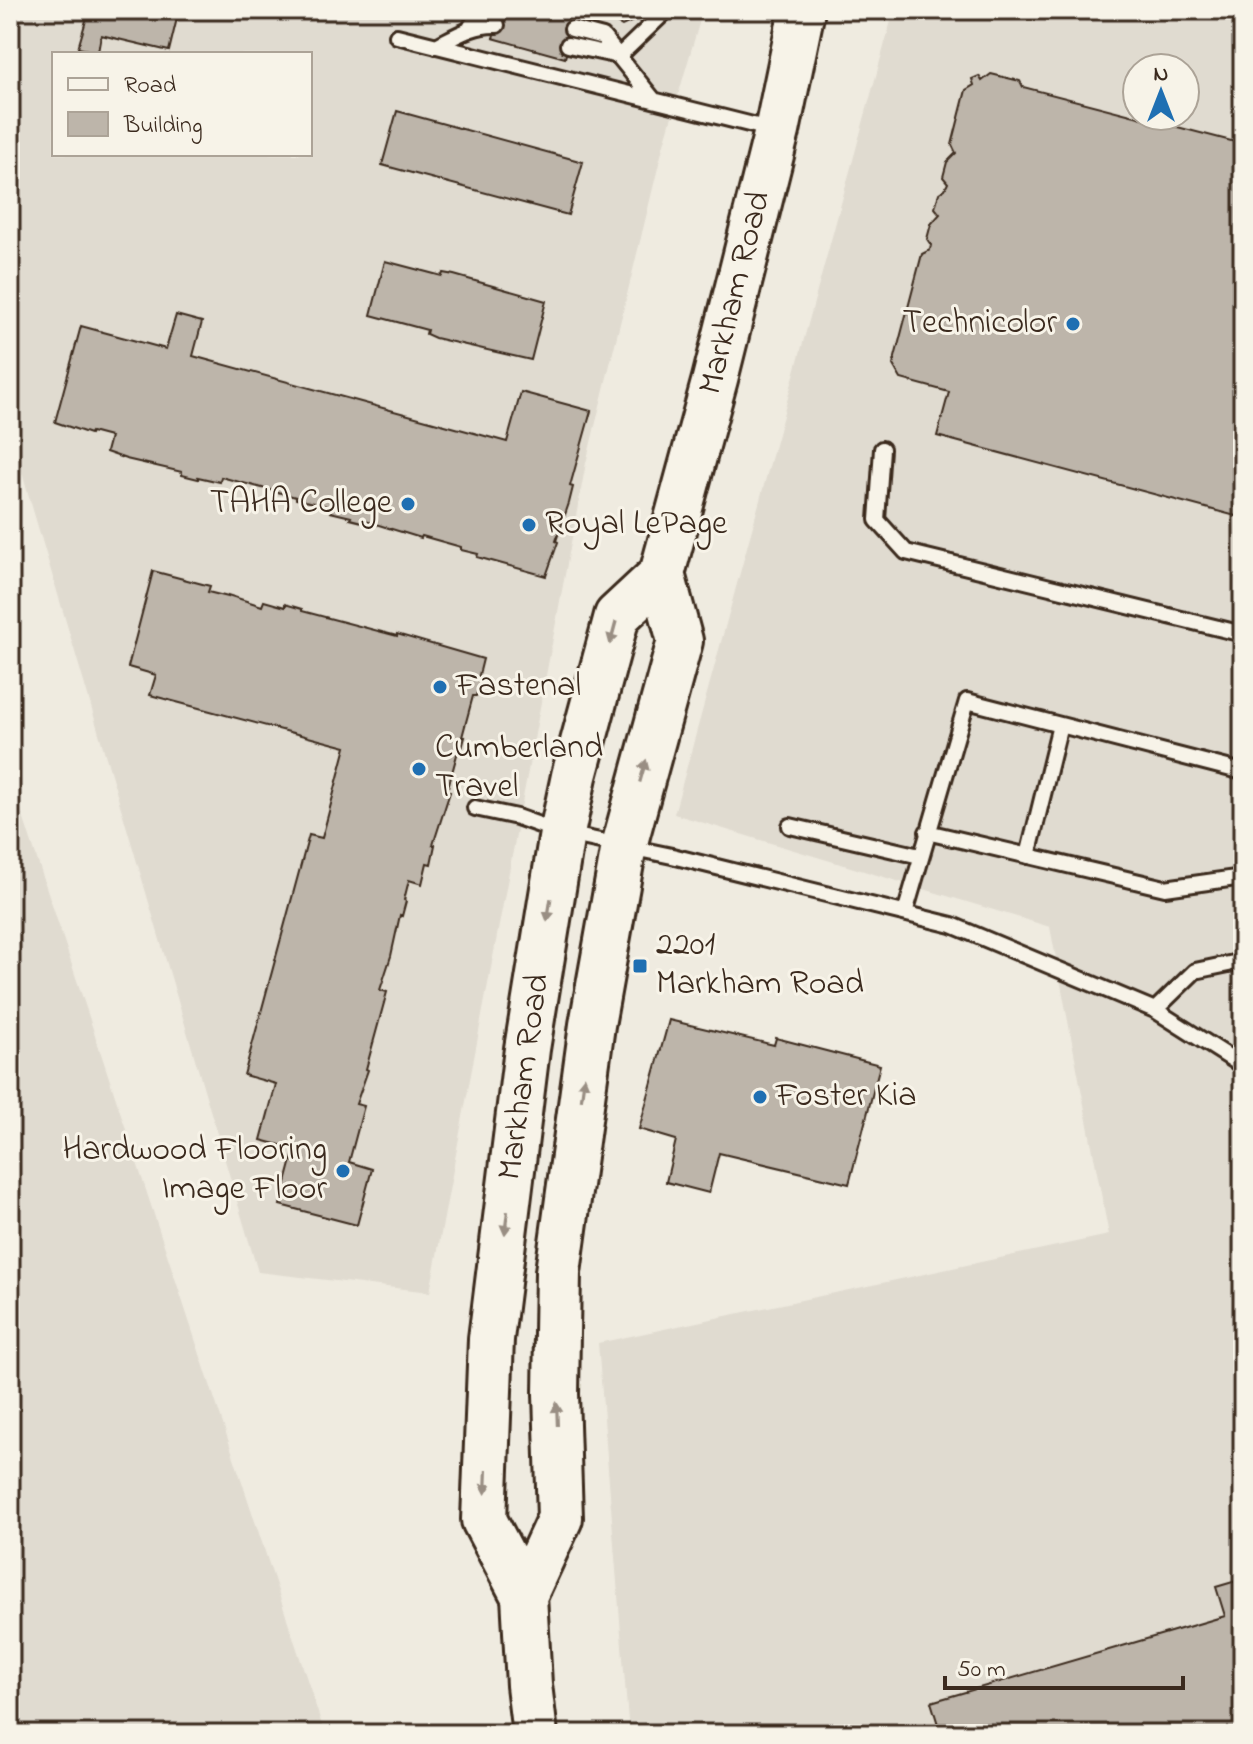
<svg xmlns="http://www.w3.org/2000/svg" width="1253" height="1744" font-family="'Indie Flower',sans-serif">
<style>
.built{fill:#e0dbd0;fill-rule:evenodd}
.building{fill:#bdb5aa;stroke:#3b2a1e;stroke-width:2}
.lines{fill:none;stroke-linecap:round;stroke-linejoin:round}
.lane-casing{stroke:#3b2a1e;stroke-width:20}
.primary-casing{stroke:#3b2a1e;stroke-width:50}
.lane{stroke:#f7f3e8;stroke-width:14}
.primary{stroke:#f7f3e8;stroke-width:44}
.oneway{fill:#998e83}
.poi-dot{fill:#1f6fb2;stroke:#f7f3e8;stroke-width:3}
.labels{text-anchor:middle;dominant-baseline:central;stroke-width:6;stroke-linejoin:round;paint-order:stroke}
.street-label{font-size:34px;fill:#3b2a1e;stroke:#f7f3e8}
.poi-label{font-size:34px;fill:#3b2a1e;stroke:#f7f3e8;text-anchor:start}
</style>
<rect width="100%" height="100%" fill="#efebe0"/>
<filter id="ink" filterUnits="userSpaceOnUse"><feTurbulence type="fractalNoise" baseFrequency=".0125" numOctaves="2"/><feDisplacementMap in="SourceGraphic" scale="16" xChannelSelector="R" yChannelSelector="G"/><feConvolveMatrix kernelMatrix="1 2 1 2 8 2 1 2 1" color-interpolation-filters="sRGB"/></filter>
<g filter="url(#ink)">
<path class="built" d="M10 10H703L663 147 586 463 430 1292 258 1272 10 432ZM54 54H310V154H54Z
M894 10H1243V1734H629L598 1343 1109 1235 1050 927 674 814ZM1137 68H1185V116H1137Z
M10 777 325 1734H10Z"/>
<path class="building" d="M89 10H179L169 51 101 35 98 52 78 48Z
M501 10H577L565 58 493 38Z
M606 10H637L633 21 622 26 609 19Z
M991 74 1020 81 1023 87 1243 144V518L937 436 949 392 901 379 893 365 922 254 930 250 931 245 927 239 931 224 940 214 935 208 939 193 945 189 948 183 943 177 947 162 956 153 952 145 966 90 974 85 972 79 979 76 982 81Z
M397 111 583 162 568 215 382 165Z
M385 261 442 276 443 273 454 275 546 301 531 360 435 338 426 334 427 330 371 315Z
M176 315 202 322 193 356 507 442 521 392 591 411 570 486 573 487 569 503 556 541 558 542 546 576 477 557 478 554 461 550V547L422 536 421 538 366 521V523L350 519 351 517 330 512 331 507 296 499V497L221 477 220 482 198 477V479L182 475V472L126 459 106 452 110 437 91 432 90 434 55 422 81 326 166 349Z
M153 571 210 586 208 592 228 597V595L262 606 264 601 285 607V604L302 609V611L397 636V634L483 659 478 679 481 680 476 696H473L462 737H465L461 752 458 751 447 791 450 792 433 845H435L431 864 427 863 422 884 409 880 404 900 406 901 402 916 400 915 391 956 380 990 387 992 366 1069 368 1070 356 1104 364 1106 349 1162 372 1169 357 1225 280 1205 295 1149 261 1140 276 1084 244 1075 309 835 322 838 346 747 150 695 156 675 128 667Z
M669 1020 774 1045 776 1038 880 1065 849 1184 719 1153 709 1193 666 1182 676 1140 639 1129Z
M1243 1579V1734H941L931 1702 1225 1616 1216 1587Z"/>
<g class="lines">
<defs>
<path id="lane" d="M572 29 603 37 653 99
M469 30C477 14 483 10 501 11
M397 36 773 130
M568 45 619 56
M436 46C456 36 474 24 497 25
M619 56 667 10
M882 449 877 520 906 552 1243 634
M475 808 517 817 562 833 672 856 952 925 1155 1010 1243 1066
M790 826 920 856
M927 832 1165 888 1243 877
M1028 856 1060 725
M905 913 967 701 1243 772
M1155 1010 1195 971 1243 961"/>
<path id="primary" d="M524 1596 560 1518 556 1394 558 1272 592 1025 624 846 680 641 662 574 715 379 777 131 802 10
M535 1734 529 1685 524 1596 484 1520 491 1339 527 1049 562 833 574 776 617 616 662 574"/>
</defs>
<use href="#lane" class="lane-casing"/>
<use href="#primary" class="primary-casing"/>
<use href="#lane" class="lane"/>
<use href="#primary" class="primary"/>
</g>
<defs><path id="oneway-solid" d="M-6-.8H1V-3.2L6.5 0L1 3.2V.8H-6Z" transform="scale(2)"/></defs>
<g class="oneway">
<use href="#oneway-solid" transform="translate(613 633) rotate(105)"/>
<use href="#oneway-solid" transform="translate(643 771) rotate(-74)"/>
<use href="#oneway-solid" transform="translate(549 910) rotate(99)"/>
<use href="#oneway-solid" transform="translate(583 1088) rotate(-82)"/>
<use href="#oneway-solid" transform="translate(506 1223) rotate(97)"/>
<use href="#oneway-solid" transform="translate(557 1414) rotate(-92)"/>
<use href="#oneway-solid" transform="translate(486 1482) rotate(92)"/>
</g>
</g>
<g class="poi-dot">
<circle cx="1073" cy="324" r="8"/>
<circle cx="408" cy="504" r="8"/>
<circle cx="529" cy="525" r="8"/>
<circle cx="440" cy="687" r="8"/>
<circle cx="419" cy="769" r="8"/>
<rect x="632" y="958" width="16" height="16" rx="4"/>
<circle cx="760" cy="1097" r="8"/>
<circle cx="343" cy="1171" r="8"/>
</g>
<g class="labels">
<g class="street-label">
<text transform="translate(736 293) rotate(-76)">Markham Road</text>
<text transform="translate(525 1077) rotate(-82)">Markham Road</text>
</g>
<g class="poi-label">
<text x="1057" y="324" text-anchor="end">Technicolor</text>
<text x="392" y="504" text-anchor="end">TAHA College</text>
<text x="545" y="525">Royal LePage</text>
<text x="456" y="687">Fastenal</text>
<text x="435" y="749">Cumberland<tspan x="435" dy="39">Travel</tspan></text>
<text x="656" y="946">2201<tspan x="656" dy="39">Markham Road</tspan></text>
<text x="776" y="1097">Foster Kia</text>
<text x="327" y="1151" text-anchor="end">Hardwood Flooring<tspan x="327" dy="39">Image Floor</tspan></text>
</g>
</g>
<rect width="1253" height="1744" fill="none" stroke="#f7f3e8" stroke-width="40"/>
<rect x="20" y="20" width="1213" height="1704" fill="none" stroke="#3b2a1e" stroke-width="3" filter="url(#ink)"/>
<rect x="52" y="52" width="260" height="104" fill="#f7f3e8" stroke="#aca397" stroke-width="2"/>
<rect x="68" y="78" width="40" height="12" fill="#f7f3e8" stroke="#aca397" stroke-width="2"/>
<text x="124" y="92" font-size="24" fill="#3b2a1e">Road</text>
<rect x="68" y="112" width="40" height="24" fill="#bdb5aa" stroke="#aca397" stroke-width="2"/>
<text x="124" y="132" font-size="24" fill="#3b2a1e">Building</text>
<g transform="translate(1161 92)"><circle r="38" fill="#f7f3e8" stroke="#aca397" stroke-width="2"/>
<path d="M0-6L14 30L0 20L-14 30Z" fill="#1f6fb2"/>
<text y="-12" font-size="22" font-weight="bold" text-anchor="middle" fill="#3b2a1e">N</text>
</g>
<path d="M945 1676v12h238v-12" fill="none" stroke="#3b2a1e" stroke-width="4"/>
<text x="957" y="1676" font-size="24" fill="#3b2a1e" stroke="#f7f3e8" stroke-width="6" paint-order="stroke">50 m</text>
</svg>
